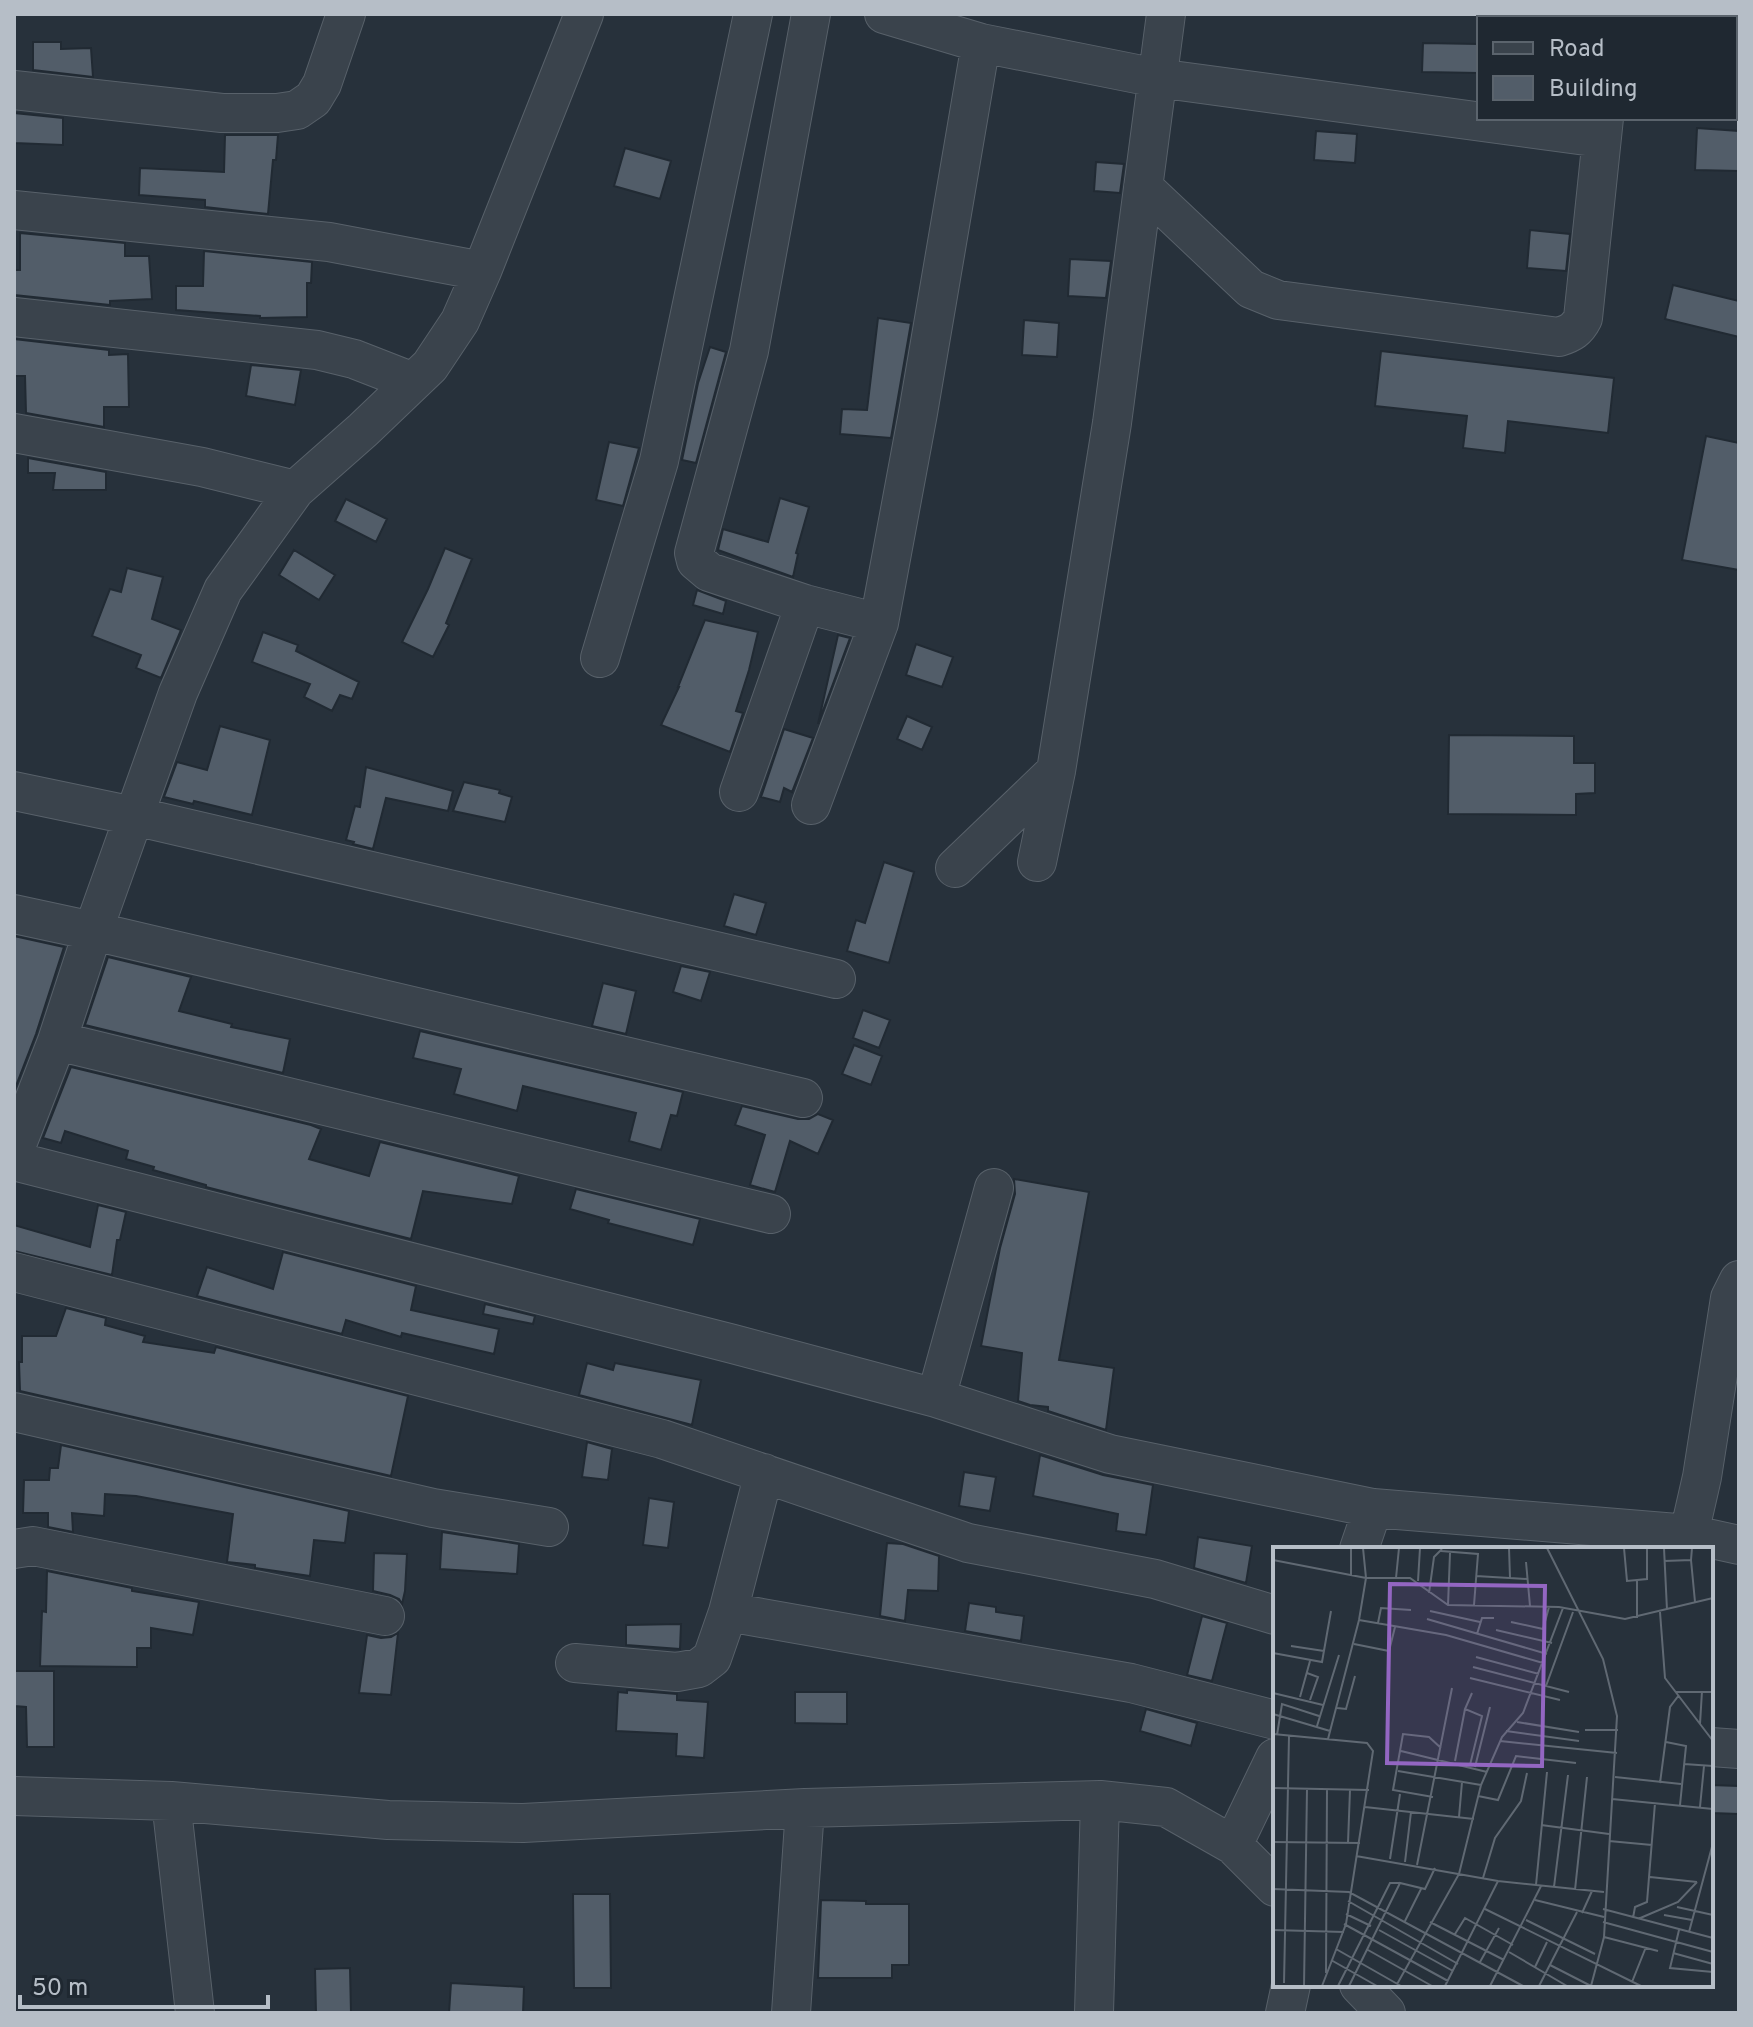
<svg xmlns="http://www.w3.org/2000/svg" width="1753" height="2027" font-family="Overpass,sans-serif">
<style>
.building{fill:#525d69;stroke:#212a33;stroke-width:2}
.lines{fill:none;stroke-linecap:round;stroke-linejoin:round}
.street-casing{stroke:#58616a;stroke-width:40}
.street{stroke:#3a434c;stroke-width:38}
.inset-road{fill:none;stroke:#606973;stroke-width:2}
.view{fill:#9366c2;fill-opacity:0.15;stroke:#9366c2;stroke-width:4}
.inset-edge{fill:none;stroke:#b6bec7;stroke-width:4}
</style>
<rect width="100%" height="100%" fill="#27313b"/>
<path class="building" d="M33 42H61V49L91 48 93 77 33 70Z
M1423 43 1479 44V73L1422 72Z
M14 113 63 118V145L14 143Z
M1697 128 1739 131V171L1695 170Z
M1316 131 1357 134 1355 163 1314 160Z
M225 135H278L276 160H273L268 214 205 207V200L139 195 140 168 224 172Z
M625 148 671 161 660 199 614 186Z
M1096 162 1124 164 1120 193 1094 191Z
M1530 230 1570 234 1566 271 1527 268Z
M20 233 125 243V256H149L152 299 110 301V305L14 295V270H20Z
M204 251 312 262 311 283H307V317L260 318V316L176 310V286H203Z
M1070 259 1111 261 1106 298 1068 296Z
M1673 285 1739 301V337L1665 319Z
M878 318 911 323 891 438 840 434 842 409 867 410Z
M1024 320 1059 323 1057 357 1022 355Z
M14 339 109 350V355L128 354 129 407H104V427L26 413 25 376H14Z
M710 347 726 352 696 463 682 460 698 383Z
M1381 351 1614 378 1608 433 1508 421 1505 453 1463 448 1467 416 1375 406Z
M251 365 301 370 295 405 246 396Z
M1706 436 1739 443V570L1682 560Z
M609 442 639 448 623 506 596 500Z
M28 458 106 472V490H53L55 473H28Z
M780 498 809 507 796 553 798 554 793 577 718 550 723 529 768 542Z
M346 499 387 519 376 542 335 521Z
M445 548 472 559 446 623 449 625 433 657 402 642 428 589Z
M294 550 335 575 319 600 279 575Z
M127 568 163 577 152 619 181 630 161 678 136 668 141 655 92 636 110 589 121 592Z
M697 590 726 601 723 614 693 605Z
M705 620 758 632 749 670 736 711 743 713 730 752 661 725 679 687H678Z
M263 632 298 645 296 651 359 682 352 699 340 695 332 711 304 697 310 684 252 662Z
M838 635 850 638 818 724Z
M916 644 953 657 942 687 906 675Z
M907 716 932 727 922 750 897 739Z
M220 726 270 740 252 815 194 801 193 804 164 797 177 762 207 770Z
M784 729 813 738 792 792 784 788 780 802 761 797Z
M1449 735 1574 736V763H1595V793L1576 794V815L1448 814Z
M366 767 453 791 448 811 386 798 373 849 353 844 354 842 346 840 355 806 360 807Z
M464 782 500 790 499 793 512 797 505 822 453 811Z
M884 862 914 872 889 963 847 951 856 920 865 923Z
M734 894 766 903 756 935 724 926Z
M14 936 64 947 36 1034 14 1091Z
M108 957 191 977 179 1011 232 1024 231 1027 290 1039 283 1073 85 1025Z
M681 966 710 972 701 1001 673 992Z
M603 983 636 991 626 1034 592 1026Z
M863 1010 890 1020 879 1048 853 1038Z
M420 1031 683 1092 677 1116 671 1115 661 1150 629 1141 636 1113 523 1086 517 1111 454 1094 461 1069 413 1058Z
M854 1045 882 1056 871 1085 842 1074Z
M71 1067 311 1125 321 1129 309 1159 369 1176 380 1142 519 1176 512 1204 423 1191 411 1239 206 1187V1185L153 1170 154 1167 126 1159 128 1151 65 1131 61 1143 43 1138Z
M742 1106 798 1119H809L818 1114 833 1120 818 1154 790 1141 775 1192 750 1185 765 1135 735 1125Z
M1014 1179 1089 1192 1059 1360 1114 1368 1106 1430 1048 1411V1407L1030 1405 1018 1401 1022 1353 981 1346 1000 1248 1015 1194Z
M576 1189 700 1219 693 1245 608 1223 609 1220 570 1209Z
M98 1205 126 1212 120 1240H117L112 1275 14 1251V1225L90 1247Z
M283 1252 416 1286 411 1310 499 1329 494 1354 402 1333 401 1337 346 1320 342 1334 197 1296 207 1267 273 1289Z
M485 1304 535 1316 533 1324 483 1314Z
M66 1308 106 1318 105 1325 145 1336 143 1342 214 1353 216 1347 408 1396 391 1476 20 1391 19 1362H22V1336H56Z
M587 1363 613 1370 615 1363 701 1380 692 1425 579 1395Z
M587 1442 612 1449 608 1480 582 1477Z
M61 1445 349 1511 345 1543 314 1540 310 1576 255 1568V1565L227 1562 233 1514 136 1496 105 1494 104 1516 72 1513 73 1532 48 1527V1513H23L24 1480H49L50 1468H58Z
M1040 1455 1103 1475 1153 1485 1146 1535 1116 1531 1118 1514 1033 1496Z
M964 1472 996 1477 990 1511 959 1506Z
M649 1498 674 1502 668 1548 643 1545Z
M442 1532 519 1544 517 1574 440 1569Z
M1198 1537 1252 1546 1246 1583 1194 1568Z
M887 1543 903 1544 939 1556 938 1591 908 1590 905 1621 880 1616Z
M374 1553 407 1554 405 1591 402 1604 399 1599 390 1595 373 1591Z
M47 1571 132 1588V1591L199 1602 193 1635 151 1628V1648H137V1667L40 1666 42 1611 46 1612Z
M969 1603 996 1607V1612L1024 1616 1021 1641 965 1631Z
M1202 1616 1227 1623 1212 1681 1187 1675Z
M681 1624 680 1649 626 1645V1625Z
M398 1633 391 1695 359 1693 367 1635 381 1638 391 1637Z
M14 1671H54V1747H27L26 1707 14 1706Z
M627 1690 677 1694V1700L708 1702 704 1758 676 1756 677 1734 616 1731 618 1692 627 1693Z
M795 1692H847V1724L795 1723Z
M1146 1709 1197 1723 1191 1746 1140 1731Z
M1711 1785 1739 1786V1814L1711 1813Z
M573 1894H610L611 1988H574Z
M821 1900 866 1901V1904H909V1965H892V1978H818Z
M350 1968 351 2013H316L315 1969Z
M451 1983 524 1987 523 2013H449Z"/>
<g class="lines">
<defs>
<path id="street" d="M811 14 749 351 694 553 696 561 709 572 805 604 879 623 811 805
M884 14 981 43 1157 78 1601 138
M1616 18V14
M14 90 222 113H277L297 110 313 99 322 84 346 14
M1143 187 1251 289 1278 300 1559 337C1571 333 1577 330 1583 318L1604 118
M14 210 329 242 482 271
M14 317 317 350 354 359 413 382
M14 433 202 467 295 490
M879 623 918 413 981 43
M600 658 659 461 753 14
M14 791 134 816 836 979
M739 792 805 604
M1037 862 1056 771 1112 423 1166 14
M955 868 1056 771
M14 914 93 931 803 1098
M57 1041 771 1214
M14 1152 57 1041 93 931 178 693 223 590 295 490 363 430 430 366 460 321 482 271 584 14
M14 1161 733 1344 936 1398 1110 1454 1373 1508 1689 1534 1739 1545
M14 1272 662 1439 968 1543 1155 1579 1275 1615
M936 1398 994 1188
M14 1412 433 1508 549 1527
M1689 1534 1702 1477 1730 1298 1739 1280
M14 1549 33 1546 385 1616
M1359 1549 1373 1508
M728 1612 1131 1683 1275 1720
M575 1663 677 1672 699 1668 712 1658 728 1612 764 1473
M1711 1747 1739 1749
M14 1796 171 1801 388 1820 523 1823 805 1808 1100 1800 1166 1807 1233 1845 1275 1887
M171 1801 195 2013
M1233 1845 1275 1758
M1359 1985 1386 2013
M791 2013 805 1808
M1094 2013 1100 1800
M1285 2013 1291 1985"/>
</defs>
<use href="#street" class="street-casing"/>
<use href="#street" class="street"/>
</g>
<g transform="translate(1273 1547)">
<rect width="440" height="440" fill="#27313b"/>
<path class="inset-road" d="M236 1 237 31M274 1 330 112 344 169 331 390 318 439M351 1 354 34 374 32V1M391 1 394 63M168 4 205 7 201 58M0 13 93 31H137L175 58 286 60 352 72 440 51M418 13 422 55M391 14 418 13 419 1M253 15 257 59M78 28V1M203 29 254 32M123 31 126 1M145 34 147 1M156 46 161 10 169 2M175 58 177 6M157 64 207 75M387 65 392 131 440 194M364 71V34M154 72 274 107M86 73 173 88 270 116M238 75 270 82 276 60M105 76 108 61 138 63M223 83 279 96M204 87 209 71H221M81 97 116 104 122 80M18 99 51 104M0 106 49 115 58 64M203 110 266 127M200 120 296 145M34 126 45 130 37 153M197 131 287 153M273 139 300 65M403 145H440M0 146 50 158M27 150 37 114M64 161 73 162 82 129M0 167 57 184M244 175 306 185M427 177 429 144M44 179 66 108M312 183H345M233 184 306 194M0 187 94 196 100 204 73 377 49 439M4 188 9 157 46 169M55 192 86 73 93 31 90 1M227 194 344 206M393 195 413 199 407 258M128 204 214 225M182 214 192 162M411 217 440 219M197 218 209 169 192 162 199 146M202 220 217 160M125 224 208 238M342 230 408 237M387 236 397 160 406 148M0 241 96 243M205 249 225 253 243 209 303 216M160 250 120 243 130 187 156 190 168 201M339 252 440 262M92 260 201 272M427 260 431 219M186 270 189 235M268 278 336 287M336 294 379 298M0 295 87 296M75 296 77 243M83 309 225 334M117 312 127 247M132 315 138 265M144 318 179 141M377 330 424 335M210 331 222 291 248 254 254 226M263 338 274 225M281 340 295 228M0 342 76 345 250 439M302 343 314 230M262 353 331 370M75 354 185 417M404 360 440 368M212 362 368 439M330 362 440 391M309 366 319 344M73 367 98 379M391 368 419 373M360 371 362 360 374 355 382 256M365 372 405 355 424 335M253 373 322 407M132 374 148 342M157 375 231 413M330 375 440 405M71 377 175 434M0 383 71 385M106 383 180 424M406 383 397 421 440 425M416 385 440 296M182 387 192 371 240 398M331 390 385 404M63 402 128 439M95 403 159 439M236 405 294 439M400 406 440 417M58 413 104 439M207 415 226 381M277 418 318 439M262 420 274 395M53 426 54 242M359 435 373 400M11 436 16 189M31 439 34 242M65 439 117 336H127M76 439 127 336 152 342 162 321M123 439 186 327 208 238 229 190 250 166 290 61M172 439 225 334 331 345M217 439 268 339M266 439 304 365"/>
<path class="view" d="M117 37 272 39 269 219 114 216Z"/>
<rect width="440" height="440" class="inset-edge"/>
</g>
<rect width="1753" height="2027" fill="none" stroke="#b6bec7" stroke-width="32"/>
<rect x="1477" y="16" width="260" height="104" fill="#1f2831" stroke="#5b646d" stroke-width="2"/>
<rect x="1493" y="42" width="40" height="12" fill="#3a434c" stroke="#5b646d" stroke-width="2"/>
<text x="1549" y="56" font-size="24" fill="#b6bec7">Road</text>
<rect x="1493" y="76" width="40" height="24" fill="#525d69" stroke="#5b646d" stroke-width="2"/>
<text x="1549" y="96" font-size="24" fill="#b6bec7">Building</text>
<path d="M20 1995v12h248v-12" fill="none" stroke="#b6bec7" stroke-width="4"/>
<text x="32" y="1995" font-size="24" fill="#b6bec7" stroke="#1f2831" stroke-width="6" paint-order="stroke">50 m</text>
</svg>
